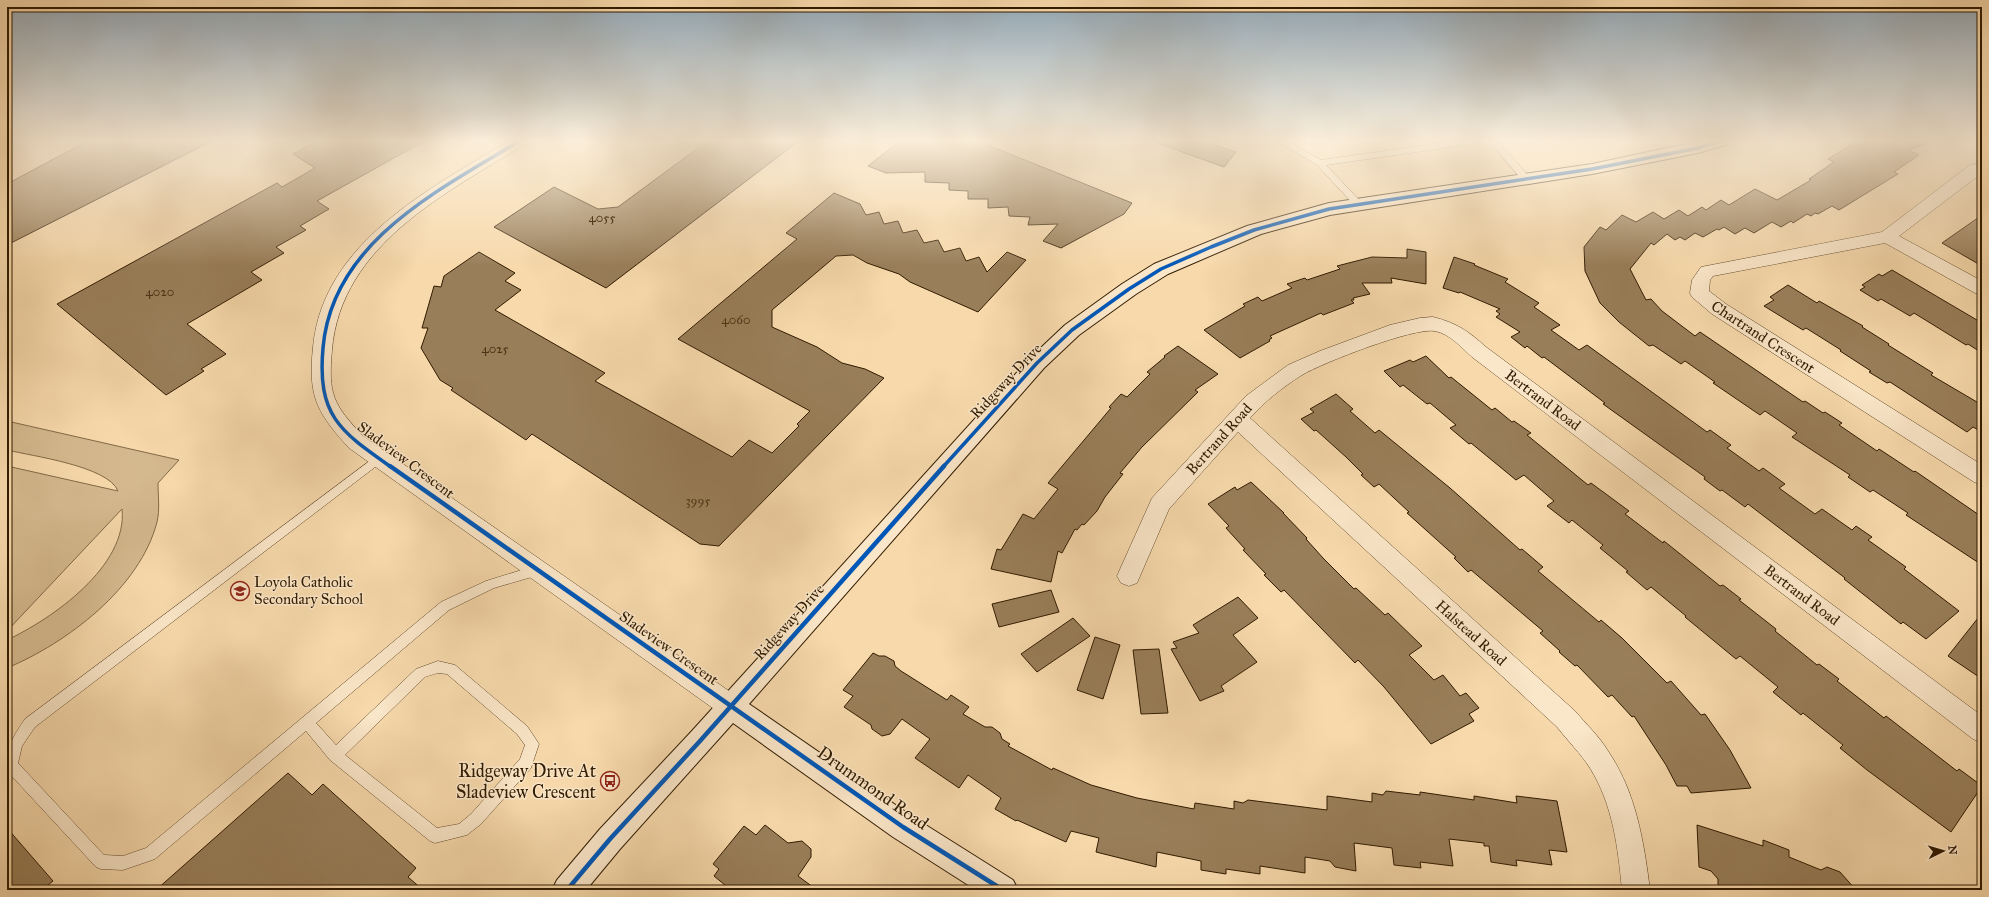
<svg xmlns="http://www.w3.org/2000/svg" width="1989" height="897" font-family="'IM FELL Great Primer',serif">
<style>
.green{fill:#d5b98e;stroke:#836a47}
.building{fill:#987e59;stroke:#311b00}
.lines{fill:none;stroke-linecap:round;stroke-linejoin:round}
.lane-casing{stroke:#624a2b;stroke-width:1}
.street-casing{stroke:#624a2b;stroke-width:1}
.secondary-casing{stroke:#311b00;stroke-width:2}
.lane{fill:#fae6c8;fill-rule:evenodd}
.street{fill:#fae6c8;fill-rule:evenodd}
.secondary{fill:#fae6c8;fill-rule:evenodd}
.cycleway-far1-casing{stroke:#fae6c8;stroke-width:5.5}
.cycleway-casing{stroke:#fae6c8;stroke-width:7}
.cycleway-far1{stroke:#0057b8;stroke-width:3.5}
.cycleway{stroke:#0057b8;stroke-width:4.5}
.labels{text-anchor:middle;dominant-baseline:central;stroke-width:3;stroke-linejoin:round;paint-order:stroke}
.number-label{font-size:13px;fill:#4b3416}
.street-label{font-size:15px;fill:#311b00;stroke:#fae6c8}
.poi-label{font-size:15px;fill:#311b00;stroke:#fae6c8;text-anchor:start}
.near-poi-label{font-size:18px;fill:#311b00;stroke:#fae6c8;text-anchor:end}
.near-street-label{font-size:18px;fill:#311b00;stroke:#fae6c8}
</style>
<rect width="100%" height="100%" fill="#f7d9ab"/>
<filter id="stains"><feTurbulence type="fractalNoise" baseFrequency=".005" numOctaves="4"/><feColorMatrix values="0 0 0 0 .2 0 0 0 0 .09 0 0 0 0 .02 0 0 0 .5 -.17"/></filter>
<radialGradient id="worn" r=".72"><stop offset=".6" stop-color="#630" stop-opacity="0"/><stop offset="1" stop-color="#630" stop-opacity=".3"/></radialGradient>
<path class="green" d="M7 421 179 460 158 483C158 496 160 510 157 522 140 588 67 643 7 668V640C52 619 128 566 122 509L7 631V466L118 491C108 466 32 456 7 450Z"/>
<path class="building" d="M89 140H214L7 245V184Z
M319 140H426L317 201 329 209 300 226 306 230 276 247 284 253 251 272 262 280 187 324 226 354 201 369 204 371 166 395 57 304 277 183 282 187 315 168 293 154Z
M697 140H800L606 288 494 227 554 187 598 209 618 207 698 148Z
M901 140H990V146L1132 203 1124 214 1061 248 1043 241 1058 224 1028 225 1030 217 1009 216 1008 207 988 208V199H968V191L949 190V183L925 182V172L886 173 868 166Z
M1154 140H1219L1215 145 1236 152 1224 167 1154 142Z
M1859 140H1925L1926 144 1908 150 1919 155 1894 172 1898 174 1839 210 1832 206 1818 214 1815 213 1811 216 1807 214 1793 223 1791 221 1781 227 1772 222 1754 233 1745 228 1735 234 1724 227 1719 230 1717 229 1703 237 1695 233 1685 240 1680 237 1675 240 1667 234 1654 245 1651 243 1630 269 1646 300 1651 299 1662 311 1695 336 1700 332 1803 402 1805 401 1823 413 1825 412 1842 423 1839 425 1877 451 1879 449 1914 472 1915 471 1982 517V565L1906 515 1908 513 1873 490 1870 492 1848 477 1850 475 1792 437 1797 433 1765 411 1760 415 1713 383 1715 382 1685 361 1681 364 1653 345 1649 346 1619 322 1600 303 1585 271 1584 247 1600 227 1606 230 1622 215 1636 222 1653 212 1664 219 1679 210 1688 216 1702 207 1706 210 1721 200 1729 205 1755 189 1777 200 1811 180 1809 179 1834 162 1828 159Z
M834 193 860 204 866 215 879 212 884 224 898 221 903 233 917 230 924 243 938 240 944 252 960 248 966 261 979 257 987 272 1007 252 1026 260 978 312 910 282 899 274 867 263 853 255 836 256 772 310V327L817 347 842 363 865 369 884 378 719 546 700 544 532 434 526 440 451 390 453 388 440 380 421 348 428 328H422L434 286 441 287 444 276 479 252 515 273 505 281 521 290 495 310 605 373 595 381 732 457 749 440 772 453 799 426 797 424 810 411 678 339 797 239 786 233Z
M1982 215V266L1942 243Z
M1407 249 1426 252V284L1391 278 1392 283H1362L1370 294 1353 298 1354 300H1351L1354 303 1323 315 1321 313 1270 336 1272 338 1269 340 1270 341 1240 358 1204 330 1245 306 1243 304 1258 297 1262 301 1292 288 1287 284 1305 278 1307 280 1340 269 1337 266 1372 257 1407 258Z
M1454 257 1475 264 1474 265 1508 279 1505 282 1539 303 1534 307 1560 325 1551 330 1579 350 1587 345 1707 432 1710 430 1731 445 1727 448 1759 471 1763 468 1785 484 1779 488 1815 514 1822 509 1852 530 1856 526 1872 537 1868 540 1906 567 1904 569 1959 611 1926 639 1903 622 1901 624 1844 579 1845 578 1748 504 1745 507 1722 490 1720 491 1704 479 1705 477 1603 404 1605 403 1544 357 1542 358 1527 346 1525 348 1511 337 1520 332 1496 317 1500 314 1496 311 1500 309 1460 292 1459 293 1443 288Z
M1892 270 1982 323V353L1968 344 1966 345 1914 313 1910 316 1881 299 1878 301 1860 290 1865 287 1862 285 1879 274 1882 276Z
M1788 285 1817 303 1819 301 1863 326 1862 327 1889 344 1888 345 1933 373 1931 375 1982 405V432L1973 427 1967 432 1890 382 1887 383 1869 372 1871 371 1840 351 1841 350 1806 328 1803 330 1764 306 1774 300 1770 297Z
M1178 346 1218 374 1195 390 1198 392 1142 447 1120 473 1123 474 1105 497 1097 511 1084 525 1082 524 1077 530 1075 529 1062 553 1058 551 1051 582 991 569 997 549 1001 550 1023 514 1034 519 1058 489 1048 483 1111 408 1109 407 1121 394 1127 397 1150 374 1147 372 1165 357 1164 356Z
M1426 356 1449 378 1451 377 1492 410 1495 408 1512 422 1514 421 1531 433 1527 435 1588 485 1591 483 1629 511 1625 514 1663 543 1664 541 1720 586 1723 585 1741 599 1739 600 1776 629 1775 631 1817 665 1819 664 1839 679 1837 681 1884 718 1886 716 1957 771 1959 769 1982 786 1951 832 1867 770 1840 748 1843 745 1803 713 1801 715 1773 692 1778 687 1740 656 1736 659 1685 617 1686 616 1651 587 1647 590 1626 572 1628 571 1600 548 1603 545 1572 520 1569 523 1547 506 1554 501 1524 475 1516 480 1471 443 1469 444 1450 428 1456 425 1430 403 1427 404 1403 385 1400 387 1384 371 1410 360 1413 362Z
M1336 394 1353 409 1350 411 1375 433 1379 430 1450 488 1520 550 1522 549 1543 567 1538 571 1599 622 1601 620 1622 638 1667 683 1671 681 1701 715 1705 714 1730 750 1751 788 1691 793 1687 786H1677L1666 765 1634 716 1632 717 1612 695 1608 697 1577 665 1575 666 1559 652 1560 651 1540 633 1543 631 1471 570 1468 572 1454 558 1456 557 1407 513 1409 512 1379 484 1374 487 1361 475 1363 474 1346 457 1316 430 1314 431 1301 419 1314 412 1310 409Z
M1251 482 1284 513H1283L1307 538 1306 539 1323 558 1354 589 1356 588 1385 615 1388 613 1422 646 1409 655 1434 680 1443 675 1460 696 1466 693 1479 708 1469 714 1474 721 1431 744 1384 687 1358 660 1355 663 1284 590 1281 592 1264 575 1266 574 1243 550 1245 549 1226 528 1229 526 1208 504 1235 487 1237 490Z
M1051 590 1059 612 999 627 992 604Z
M1238 597 1258 618 1233 635 1257 662 1221 686 1224 691 1200 701 1171 649 1177 648 1173 642 1199 633 1193 625Z
M1982 613V679L1948 656Z
M1073 618 1090 636 1037 672 1021 654Z
M1095 637 1120 645 1103 699 1077 690Z
M1159 649 1168 713 1141 714 1133 650Z
M873 653 879 656H885L894 661 895 666 901 671 947 700 951 695 969 707 963 714 985 727H992L1000 733 1002 739 1010 744 1008 746 1052 770 1053 768 1091 785 1137 798 1194 809 1195 803 1234 809V801L1243 803 1248 800 1327 810V796L1372 802V793L1383 795 1386 791 1420 795V792L1474 800V796L1517 803 1516 796 1557 801 1567 852 1549 850 1552 865 1516 860 1517 866 1491 862 1489 846H1484V843L1449 839 1453 866 1420 862 1421 868 1394 865 1392 848 1354 843 1356 871 1335 867 1330 861 1305 857V873L1260 866V874L1226 869V874L1201 870V861L1157 852 1156 867 1096 852 1099 838 1071 831 1066 842 1017 820 1016 821 995 809 1001 798 968 775 959 788 915 758 930 739 902 719 890 734 882 736 872 729 871 725 844 707 853 696 843 690Z
M288 773 312 795 323 784 416 868 408 877 423 890H156Z
M765 825 788 843 802 841 811 849V857L798 876 817 890H731L714 876 719 869 713 864 744 826 756 835Z
M1697 825 1763 846V840L1789 850V857L1821 870 1827 867 1840 872 1856 890H1718V879L1711 871 1699 867Z
M7 828 53 881 42 890H7Z"/>
<g class="lines">
<defs>
<path id="lane" d="M248 140H258L251 145 248 144Z
M1275 140H1285L1321 160 1463 140H1484L1480 143 1326 165 1362 203V207H1356L1317 165Z
M1488 140H1497L1529 177V181H1523Z
M1682 140H1692L1702 148 1701 150H1695Z
M379 454 383 455 385 458 383 461 35 727 22 746 18 763 104 855 123 856 146 848 441 602 486 581 538 565 542 566 544 570 542 574 494 588 449 610 316 723 336 745 416 669 438 661 455 665 527 726 539 744 531 768 481 824 467 835 435 843 430 841 330 760 306 731 155 859 123 870 101 869 96 867 7 771C7 746 12 738 25 719ZM438 673 447 674 517 734 525 745 520 759 471 814 459 824 437 828 345 755 425 677Z"/>
<path id="street" d="M510 140H529L527 143C447 193 341 244 332 350 328 395 333 404 363 436L739 698 743 706 739 714 730 718 721 714 349 448C316 412 308 396 313 347 323 242 430 189 510 140Z
M1982 163V173L1899 236 1982 281V295L1975 293 1885 243 1713 276 1710 280 1709 291 1726 304 1982 465V485L1974 482 1712 314 1692 297 1690 293 1692 280 1701 267 1882 232 1970 165Z
M1433 317C1457 323 1468 331 1486 347L1982 716V743L1973 739 1472 357C1461 347 1450 334 1435 331 1414 327 1322 363 1302 375 1283 387 1264 402 1250 418L1575 711C1586 724 1599 736 1608 751 1636 792 1644 842 1650 890H1622C1618 848 1613 805 1590 768 1581 754 1568 741 1557 727L1238 432 1169 509 1137 583 1129 586 1121 583 1117 576 1152 498 1246 396 1288 365 1320 351 1390 325 1420 318Z"/>
<path id="secondary" d="M1705 140H1730L1728 144 1698 153 1592 174 1330 215 1261 234 1168 274 1136 294 1079 335 1044 368 749 704 913 817 1013 880 1018 890H976L893 837 733 723 620 849 586 890H552L557 880 600 829 691 732 1030 358 1065 325 1122 284 1154 264 1247 226 1329 203 1592 164Z"/>
</defs>
<use href="#lane" class="lane-casing"/>
<use href="#street" class="street-casing"/>
<use href="#secondary" class="secondary-casing"/>
<use href="#lane" class="lane"/>
<use href="#street" class="street"/>
<use href="#secondary" class="secondary"/>
<defs>
<path id="cycleway-far1" d="M391 467C340 431 317 416 323 348 332 241 441 189 521 140
M943 467 1037 363 1072 330 1129 289 1161 269 1211 247 1254 230 1329 209 1592 169 1698 148 1722 140"/>
<path id="cycleway" d="M390 466 903 827 1003 890
M567 890 610 839 700 741 944 466"/>
</defs>
<use href="#cycleway-far1" class="cycleway-far1-casing"/>
<use href="#cycleway" class="cycleway-casing"/>
<use href="#cycleway-far1" class="cycleway-far1"/>
<use href="#cycleway" class="cycleway"/>
</g>
<linearGradient id="sky" x2="0" y2="1"><stop stop-color="#93a9b8"/><stop offset="0.53" stop-color="#fbeed9"/><stop offset="1" stop-color="#fbeed9" stop-opacity="0"/></linearGradient>
<rect width="1989" height="266" fill="url(#sky)"/>
<defs>
<symbol id="school-ring" viewBox="-11 -11 22 22"><circle r="9.5" fill="#fae6c8" stroke="#8f2418" stroke-width="1.5"/><path d="M0-5L7-2L0 1L-7-2ZM-4 1L0 2.5L4 1V4Q0 6-4 4Z" fill="#8f2418"/></symbol>
<symbol id="bus-ring" viewBox="-11 -11 22 22"><circle r="9.5" fill="#fae6c8" stroke="#8f2418" stroke-width="1.5"/><path d="M-5-6H5V4H4V6H2V4H-2V6H-4V4H-5ZM-3.5-4V0h7V-4ZM-3.5 1.2v1.5H-2V1.2ZM2 1.2v1.5H3.5V1.2Z" fill="#8f2418"/></symbol>
</defs>
<g fill-rule="evenodd">
<use href="#school-ring" x="229" y="580" width="22" height="22"/>
<use href="#bus-ring" x="599" y="770" width="22" height="22"/>
</g>
<g class="labels">
<g class="number-label">
<text x="602" y="218">4055</text>
<text x="160" y="292">4020</text>
<text x="736" y="320">4060</text>
<text x="495" y="349">4025</text>
<text x="698" y="501">3995</text>
</g>
<g class="street-label">
<text transform="translate(1763 337) rotate(33)">Chartrand Crescent</text>
<text transform="translate(1006 381) rotate(-47)">Ridgeway Drive</text>
<text transform="translate(1543 400) rotate(37)">Bertrand Road</text>
<text transform="translate(1219 439) rotate(-48)">Bertrand Road</text>
<text transform="translate(406 460) rotate(37)">Sladeview Crescent</text>
<text transform="translate(1802 595) rotate(37)">Bertrand Road</text>
<text transform="translate(789 622) rotate(-48)">Ridgeway Drive</text>
<text transform="translate(1471 633) rotate(42)">Halstead Road</text>
<text transform="translate(669 648) rotate(35)">Sladeview Crescent</text>
</g>
<g class="poi-label">
<text x="254" y="582">Loyola Catholic<tspan x="254" dy="17">Secondary School</tspan></text>
</g>
<g class="near-poi-label">
<text x="596" y="771">Ridgeway Drive At<tspan x="596" dy="21">Sladeview Crescent</tspan></text>
</g>
<g class="near-street-label">
<text transform="translate(873 788) rotate(35)">Drummond Road</text>
</g>
</g>
<rect width="1989" height="897" fill="none" stroke="#f7d9ab" stroke-width="24"/>
<rect x="8" y="8" width="1973" height="881" fill="none" stroke="#311b00" stroke-width="2"/>
<rect x="12" y="12" width="1965" height="873" fill="none" stroke="#311b00"/>
<g transform="translate(1943 851) rotate(85)" stroke="#fae6c8" stroke-width="3" paint-order="stroke">
<path d="M0-3L7 15L0 10L-7 15Z" fill="#311b00"/>
<text y="-6" font-size="11" font-weight="bold" text-anchor="middle" fill="#311b00">N</text>
</g>
<rect width="100%" height="100%" filter="url(#stains)"/>
<rect width="100%" height="100%" fill="url(#worn)"/>
</svg>
